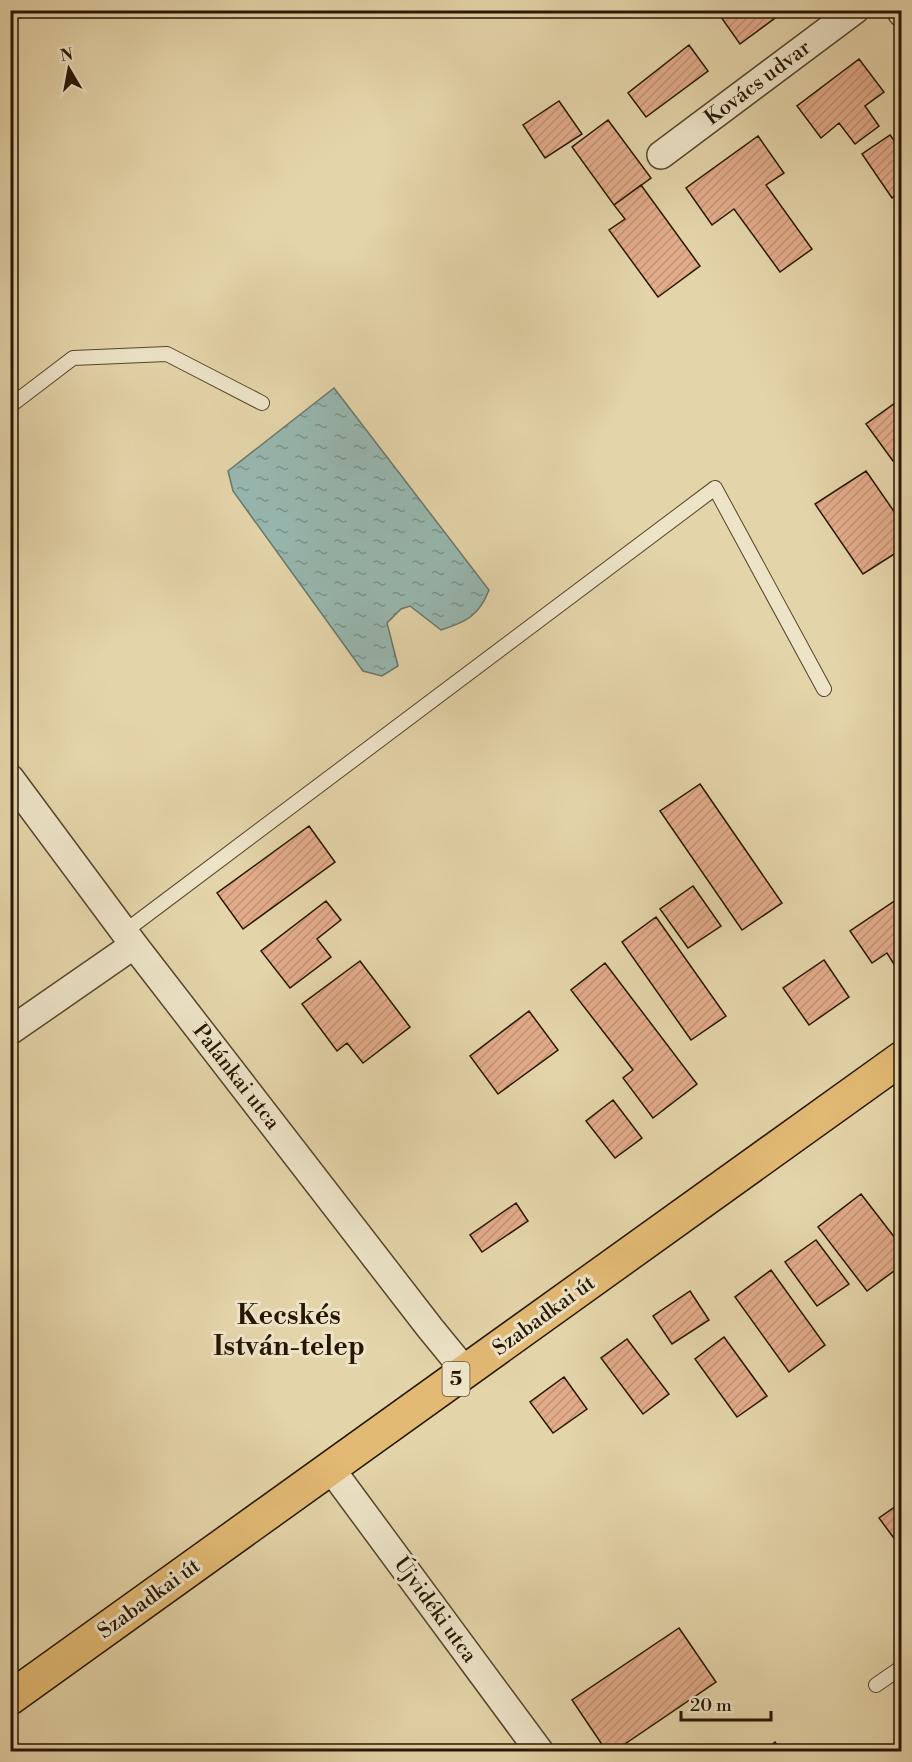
<svg xmlns="http://www.w3.org/2000/svg" width="912" height="1762" font-family="'Libre Bodoni',serif">
<style>
.water{fill:url(#water-ripples);stroke:#6a776a;stroke-width:1.5}
.building{fill:url(#building-hatch);stroke:#271702;stroke-width:1.5}
.lines{fill:none;stroke-linecap:round;stroke-linejoin:round}
.lane-casing{stroke:#56462c;stroke-width:16}
.street-casing{stroke:#56462c;stroke-width:30}
.primary-casing{stroke:#271702;stroke-width:36}
.lane{stroke:#ede3c7;stroke-width:14}
.street{stroke:#ede3c7;stroke-width:27}
.primary{stroke:#e2ba74;stroke-width:33}
.labels{text-anchor:middle;dominant-baseline:central;stroke-width:6;stroke-linejoin:round;paint-order:stroke}
.shield{fill:#ede3c7;stroke:#62543d;stroke-width:1.5}
.shield-label{font-size:20px;font-weight:bold;fill:#271702}
.street-label{font-size:21px;fill:#271702;stroke:#ede3c7}
.district-label{font-size:27px;font-weight:bold;fill:#271702;stroke:#ede3c7}
</style>
<defs>
<pattern id="water-ripples" width="26" height="14" patternUnits="userSpaceOnUse" patternTransform="scale(1.5)"><rect width="26" height="14" fill="#97b7af"/><path d="M2 4q2-2 4 0t4 0M15 11q2-2 4 0t4 0" fill="none" stroke="#7b948c"/></pattern>
<pattern id="building-hatch" width="6" height="6" patternUnits="userSpaceOnUse" patternTransform="scale(1.5)"><rect width="6" height="6" fill="#e2ab8a"/><path d="M-1 1l2-2M0 6l6-6M5 7l2-2" fill="none" stroke="#c29275"/></pattern>
</defs>
<rect width="100%" height="100%" fill="#e4d4a9"/>
<filter id="stains"><feTurbulence type="fractalNoise" baseFrequency=".00333" numOctaves="4"/><feColorMatrix values="0 0 0 0 .2 0 0 0 0 .09 0 0 0 0 .02 0 0 0 .5 -.17"/></filter>
<radialGradient id="worn" r=".72"><stop offset=".6" stop-color="#630" stop-opacity="0"/><stop offset="1" stop-color="#630" stop-opacity=".3"/></radialGradient>
<path class="water" d="M334 388 489 590C479 616 466 622 441 630L410 606 401 609 387 623 398 666 382 676 363 671 233 491 228 471Z"/>
<path class="building" d="M716 10H786L740 44Z
M689 45 708 71 646 117 628 93Z
M859 59 884 92 865 106 879 126 855 144 839 123 821 138 797 106Z
M559 101 582 134 545 158 523 125Z
M608 120 651 178 614 205 572 147Z
M890 135 902 151V191L892 198 862 154Z
M758 136 784 173 766 185 812 249 780 272 734 209 712 225 686 188Z
M641 185 700 266 658 297 609 230 625 219 614 205Z
M902 398V455L893 461 866 424Z
M866 471 902 523V549L863 574 815 504Z
M700 784 782 903 742 930 660 811Z
M309 826 335 862 243 929 217 893Z
M693 886 721 926 688 948 660 909Z
M902 896V966L897 969 887 953 872 963 850 931Z
M326 901 341 920 317 939 331 957 290 988 261 951Z
M656 917 726 1016 691 1040 622 942Z
M824 960 849 997 809 1025 783 988Z
M360 961 410 1027 363 1063 347 1043 337 1051 302 1004Z
M605 963 697 1084 653 1118 623 1078 633 1070 571 990Z
M529 1011 558 1050 498 1094 470 1056Z
M613 1100 642 1138 615 1158 586 1121Z
M861 1194 902 1247V1265L867 1291 818 1227Z
M516 1203 528 1221 482 1252 470 1235Z
M816 1240 849 1284 817 1306 785 1262Z
M771 1270 825 1345 789 1372 735 1297Z
M690 1291 709 1320 672 1344 653 1316Z
M724 1337 767 1396 737 1417 695 1359Z
M627 1339 669 1394 643 1414 601 1358Z
M564 1377 587 1409 553 1433 530 1402Z
M902 1502V1549L879 1518Z
M679 1628 716 1682 613 1752H607L572 1700Z
M775 1742 782 1752H763Z"/>
<g class="lines">
<defs>
<path id="lane" d="M10 406 73 358 167 354 262 403
M124 932 715 488 824 689
M876 1685 902 1667"/>
<path id="street" d="M900 10 902 13
M661 155 855 10
M10 778 134 945 430 1328 466 1372
M10 1031 134 945
M331 1469 540 1752"/>
<path id="primary" d="M10 1698 902 1058"/>
</defs>
<use href="#lane" class="lane-casing"/>
<use href="#street" class="street-casing"/>
<use href="#primary" class="primary-casing"/>
<use href="#lane" class="lane"/>
<use href="#street" class="street"/>
<use href="#primary" class="primary"/>
</g>
<g class="labels">
<rect class="shield" x="442.5" y="1362" width="27" height="34" rx="4.5"/>
<g class="shield-label">
<text x="456" y="1379">5</text>
</g>
<g class="street-label">
<text transform="translate(758 83) rotate(-37)">Kovács udvar</text>
<text transform="translate(236 1077) rotate(52)">Palánkai utca</text>
<text transform="translate(544 1316) rotate(-36)">Szabadkai út</text>
<text transform="translate(149 1599) rotate(-36)">Szabadkai út</text>
<text transform="translate(435 1610) rotate(54)">Újvidéki utca</text>
</g>
<g class="district-label">
<text x="289" y="1316">Kecskés<tspan x="289" dy="31">István-telep</tspan></text>
</g>
</g>
<rect width="912" height="1762" fill="none" stroke="#e4d4a9" stroke-width="36"/>
<rect x="12" y="12" width="888" height="1738" fill="none" stroke="#271702" stroke-width="3"/>
<rect x="18" y="18" width="876" height="1726" fill="none" stroke="#271702" stroke-width="1.5"/>
<g transform="translate(69 69) rotate(350)" stroke="#ede3c7" stroke-width="4.5" paint-order="stroke">
<path d="M0-4.5L10 22L0 15L-10 22Z" fill="#271702"/>
<text y="-9" font-size="16" font-weight="bold" text-anchor="middle" fill="#271702">N</text>
</g>
<path d="M681 1711v9h90v-9" fill="none" stroke="#271702" stroke-width="3"/>
<text x="690" y="1711" font-size="18" fill="#271702" stroke="#ede3c7" stroke-width="4.5" paint-order="stroke">20 m</text>
<rect width="100%" height="100%" filter="url(#stains)"/>
<rect width="100%" height="100%" fill="url(#worn)"/>
</svg>
